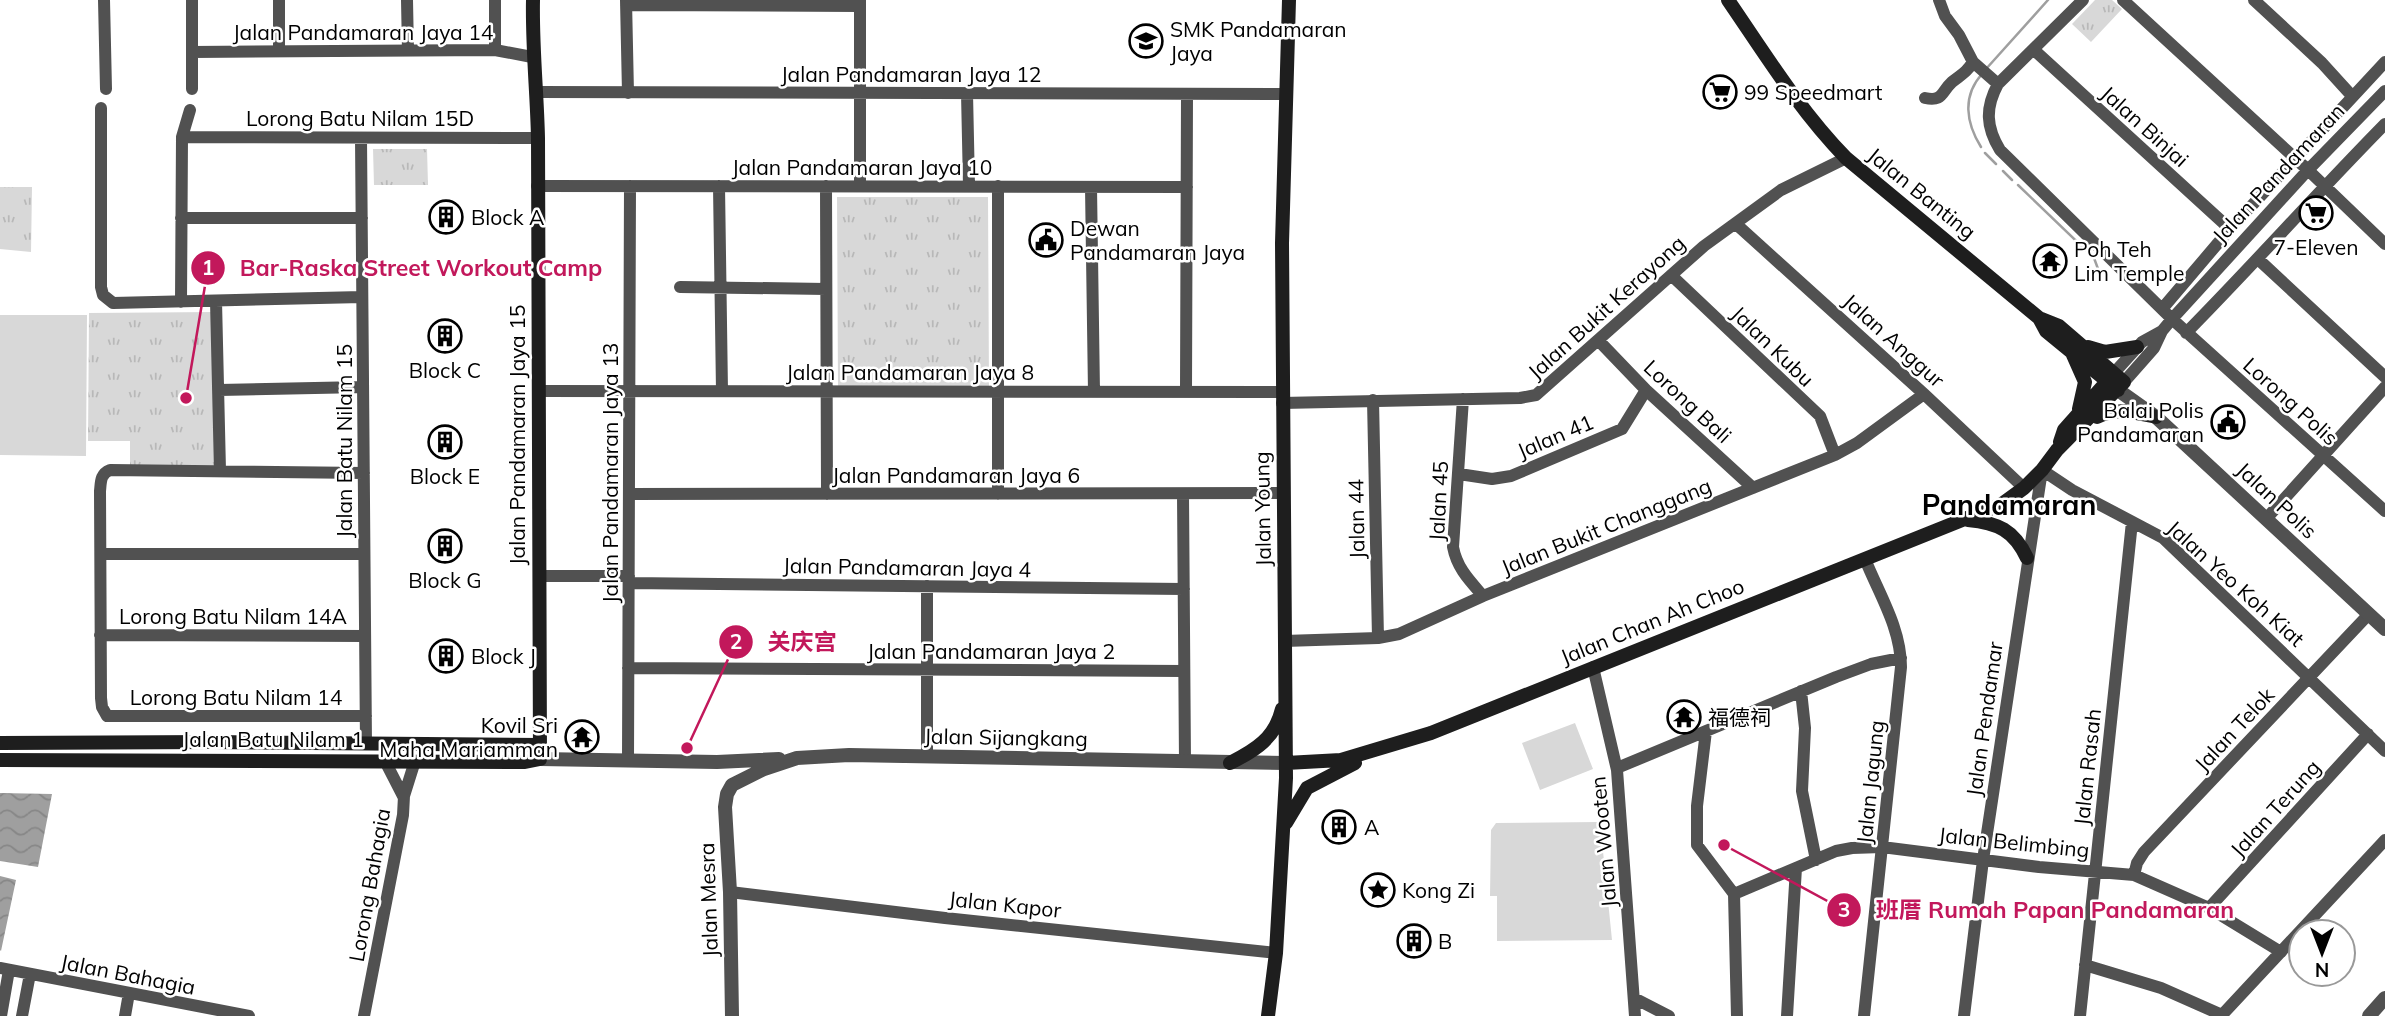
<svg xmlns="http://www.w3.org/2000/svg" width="2385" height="1016" font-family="Mulish,'Noto Sans SC',sans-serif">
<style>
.grass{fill:url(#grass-tufts)}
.pitch{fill:#d8d8d8}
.water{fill:url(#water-waves)}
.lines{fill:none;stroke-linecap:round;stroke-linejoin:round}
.stream{stroke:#9f9f9f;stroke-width:2.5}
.minor{stroke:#515151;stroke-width:12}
.tertiary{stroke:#515151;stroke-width:14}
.secondary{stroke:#1e1e1e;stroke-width:14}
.labels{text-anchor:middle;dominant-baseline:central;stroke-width:5;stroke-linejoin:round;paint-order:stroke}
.poi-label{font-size:21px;fill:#000;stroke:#fff;text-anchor:start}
.street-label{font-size:21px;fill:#000;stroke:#fff}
.district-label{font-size:28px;font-weight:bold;fill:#000;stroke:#fff}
.leader{fill:none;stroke:#c2185b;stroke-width:2.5}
.callout-dot{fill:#c2185b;stroke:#fff;stroke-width:2.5}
.mark-label{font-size:21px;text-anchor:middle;font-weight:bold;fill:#fff}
.callout-label{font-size:23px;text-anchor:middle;font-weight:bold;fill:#c2185b;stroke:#fff;stroke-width:5;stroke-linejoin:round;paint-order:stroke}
</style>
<defs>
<pattern id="grass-tufts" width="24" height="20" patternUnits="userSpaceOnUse" patternTransform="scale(1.75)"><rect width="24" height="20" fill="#d8d8d8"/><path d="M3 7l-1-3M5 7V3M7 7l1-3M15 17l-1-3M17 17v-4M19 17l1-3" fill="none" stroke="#b8b8b8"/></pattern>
<pattern id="water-waves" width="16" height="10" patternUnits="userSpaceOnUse" patternTransform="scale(1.75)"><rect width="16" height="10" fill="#9f9f9f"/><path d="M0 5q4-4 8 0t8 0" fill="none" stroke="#878787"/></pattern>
</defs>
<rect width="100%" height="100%" fill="#fff"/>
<path class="grass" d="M2095 0H2112L2122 9 2091 42 2072 24Z
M373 149H427L428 185H374Z
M0 187H32L31 252 0 249Z
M837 197H988L989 388 838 389Z
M214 312 217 466 130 467V441H88L89 313Z"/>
<path class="pitch" d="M0 315H87L86 456 0 455Z
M1575 723 1593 769 1540 790 1522 743Z
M1600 822 1612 940 1497 941V896H1490L1491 830 1496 823Z"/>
<path class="water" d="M0 793 52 794 38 867 0 861Z
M0 876 16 880 1 951 0 950Z"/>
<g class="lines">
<path class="stream" d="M1986 69 2048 0
M1981 147C1966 123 1962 96 1982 74
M1985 153 1996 164
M2003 171 2012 180
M2018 185 2094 258 2101 277"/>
<path class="minor" d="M104 0 106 89
M192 0V89
M407 0 408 51
M626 0 628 93
M860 0V186
M1939 0 1945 16 1959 35 1973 62 1998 84
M2083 0 1998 84C1985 108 1986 127 2000 150L2172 319 2385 511
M2123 0 2308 170 2385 244
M2254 0 2322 63 2352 96
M626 5 860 6
M495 50V0
M2034 50 2230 229
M279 51V0
M192 52 495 50 532 57
M537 92 1286 94
M967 93 969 186
M1925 98C1943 102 1941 92 1952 82 1962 74 1966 73 1973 62
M101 108V287L103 295 113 303 362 297
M182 137 538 138
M361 138 366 744
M537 186 1187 187
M719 186 722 391
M826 186 827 494
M998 186V494
M1091 187 1094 392
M181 218H362
M1736 224 1924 394 2024 488
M2259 260 2385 377
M1671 275 1820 416 1835 455
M680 287 826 289
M216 301 220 471
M181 302 182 137 190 110
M2162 309 2230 229 2385 62
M2186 333C2254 264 2318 192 2385 124
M1598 340 1646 390 1753 488
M2114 373 2142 342 2162 331
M2124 382 2154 348 2162 331 2172 319 2308 170 2385 91
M219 390 363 387
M538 391 1282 392
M1186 392 1187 94
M1463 399 1453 547C1457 568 1469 580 1483 596
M1373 400 1378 638
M1282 403 1520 398 1536 395 1704 246 1781 190 1846 158
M364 473 110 470C100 474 101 482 100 491L101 698 102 707 107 716H366
M1459 474 1492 479 1511 476 1622 429 1646 390
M629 494 1283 493
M1183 494 1185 762
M2266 519 2385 387
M101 554H364
M539 576H629
M629 583 1184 589
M927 586V756
M100 635 365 636
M1284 641 1378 638 1399 634 1483 596 1835 455 1857 443 1924 394
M1593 667 1617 770 1635 1016
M628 668 1184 671
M1801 691 1805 728 1802 791 1816 860
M1706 731 1697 806V845L1734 894 1737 1016
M385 761 403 796
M628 761 630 186
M1617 768 1836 677 1871 664 1901 658
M2134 875 2137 863 2144 852 2369 614
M730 892 945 918 1276 953
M1734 894 1836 851 1852 848 1882 847 2039 867 2134 875 2209 908 2281 952
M2209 908 2368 734
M2085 965 2161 988 2222 1015
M0 968 249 1016
M1634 998 1669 1016
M1 1016 9 970
M22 1016 30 974
M125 1016 129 993
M364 1016 403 815 404 796 415 761
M1787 1016 1796 868
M1864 1016 1901 667C1901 628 1879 594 1865 559
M1964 1016 1983 860 2042 470 2072 490 2163 538 2385 751
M2080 1016 2132 522
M2221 1016 2385 840"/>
<path class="tertiary" d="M2118 390 2156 417 2385 629
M540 759 717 762 779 759
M732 1016 730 892 725 807 727 794 732 785 764 769 797 758 849 755 1286 763
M2369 1016 2385 998"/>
<path class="secondary" d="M1728 0C1765 54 1800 111 1846 158L2039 318 2046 331 2118 390
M2088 347 2105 352 2137 347
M2073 355 2085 382 2079 409
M2097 417C2118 407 2133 412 2156 417
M2060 442 2064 430 2112 376
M1968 520C1998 523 2014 530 2027 558
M0 743 213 742 540 745
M0 760 525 762 540 759 538 138C537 92 532 46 533 0
M1230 763C1256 750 1275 738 1282 709
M1286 763 1341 760 1431 733 2002 504 2024 488 2042 470 2057 450 2124 382 2059 326 2039 318
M1286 823 1307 788 1355 763
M1268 1016 1276 953 1286 778 1282 243 1289 0"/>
</g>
<defs>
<symbol id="school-ring" viewBox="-11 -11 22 22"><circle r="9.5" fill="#fff" stroke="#000" stroke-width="1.5"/><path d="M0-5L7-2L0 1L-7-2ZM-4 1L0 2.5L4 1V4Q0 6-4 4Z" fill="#000"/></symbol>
<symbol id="supermarket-ring" viewBox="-11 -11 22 22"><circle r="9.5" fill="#fff" stroke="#000" stroke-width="1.5"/><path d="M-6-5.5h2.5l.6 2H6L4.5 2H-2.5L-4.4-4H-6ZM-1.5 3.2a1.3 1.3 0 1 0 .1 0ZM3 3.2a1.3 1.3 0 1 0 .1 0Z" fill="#000"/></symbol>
<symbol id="building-ring" viewBox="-11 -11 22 22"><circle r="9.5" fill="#fff" stroke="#000" stroke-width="1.5"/><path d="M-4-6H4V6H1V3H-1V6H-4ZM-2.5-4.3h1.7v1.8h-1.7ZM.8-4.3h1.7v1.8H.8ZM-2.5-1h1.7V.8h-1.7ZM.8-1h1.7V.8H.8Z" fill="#000"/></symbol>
<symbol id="civic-ring" viewBox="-11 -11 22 22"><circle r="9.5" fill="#fff" stroke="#000" stroke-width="1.5"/><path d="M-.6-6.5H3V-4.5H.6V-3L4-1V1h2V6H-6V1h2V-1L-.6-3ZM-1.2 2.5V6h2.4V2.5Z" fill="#000"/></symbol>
<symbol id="temple-ring" viewBox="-11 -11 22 22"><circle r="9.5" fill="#fff" stroke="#000" stroke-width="1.5"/><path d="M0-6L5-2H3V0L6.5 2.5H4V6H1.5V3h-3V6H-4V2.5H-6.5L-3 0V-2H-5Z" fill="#000"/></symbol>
<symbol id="sight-ring" viewBox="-11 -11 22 22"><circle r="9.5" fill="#fff" stroke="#000" stroke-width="1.5"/><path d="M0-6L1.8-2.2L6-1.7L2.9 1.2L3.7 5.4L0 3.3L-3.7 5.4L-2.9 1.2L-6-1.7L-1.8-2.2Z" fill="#000"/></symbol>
</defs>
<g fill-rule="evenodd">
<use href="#school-ring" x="1127" y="22" width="38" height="38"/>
<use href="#supermarket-ring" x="1701" y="73" width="38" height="38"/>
<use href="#supermarket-ring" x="2297" y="194" width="38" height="38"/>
<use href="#building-ring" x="427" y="198" width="38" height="38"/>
<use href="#civic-ring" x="1027" y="221" width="38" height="38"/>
<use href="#temple-ring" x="2031" y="242" width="38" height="38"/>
<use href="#building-ring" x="426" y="317" width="38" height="38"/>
<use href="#civic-ring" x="2209" y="403" width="38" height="38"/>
<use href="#building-ring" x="426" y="423" width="38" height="38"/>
<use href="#building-ring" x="426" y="527" width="38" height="38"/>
<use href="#building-ring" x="427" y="637" width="38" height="38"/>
<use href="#temple-ring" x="1665" y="698" width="38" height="38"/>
<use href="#temple-ring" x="563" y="718" width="38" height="38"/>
<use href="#building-ring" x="1320" y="808" width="38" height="38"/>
<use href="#sight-ring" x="1359" y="871" width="38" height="38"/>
<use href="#building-ring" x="1395" y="922" width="38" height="38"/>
</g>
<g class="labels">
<g class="poi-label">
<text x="1170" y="29">SMK Pandamaran<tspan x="1170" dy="24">Jaya</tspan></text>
<text x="1744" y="92">99 Speedmart</text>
<text x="471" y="217">Block A</text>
<text x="1070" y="228">Dewan<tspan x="1070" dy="24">Pandamaran Jaya</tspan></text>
<text x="2316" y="247" text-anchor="middle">7-Eleven</text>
<text x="2074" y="249">Poh Teh<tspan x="2074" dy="24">Lim Temple</tspan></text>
<text x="445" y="370" text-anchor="middle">Block C</text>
<text x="2204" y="410" text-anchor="end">Balai Polis<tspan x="2204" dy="24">Pandamaran</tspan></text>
<text x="445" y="476" text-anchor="middle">Block E</text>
<text x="445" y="580" text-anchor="middle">Block G</text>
<text x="471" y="656">Block J</text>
<text x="1708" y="717">福德祠</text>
<text x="558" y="725" text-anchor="end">Kovil Sri<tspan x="558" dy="24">Maha Mariamman</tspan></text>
<text x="1364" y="827">A</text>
<text x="1402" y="890">Kong Zi</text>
<text x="1438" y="941">B</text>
</g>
<g class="street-label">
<text x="363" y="32">Jalan Pandamaran Jaya 14</text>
<text x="911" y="74">Jalan Pandamaran Jaya 12</text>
<text x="360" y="118">Lorong Batu Nilam 15D</text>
<text transform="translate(2145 126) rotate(42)">Jalan Binjai</text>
<text x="862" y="167">Jalan Pandamaran Jaya 10</text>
<text transform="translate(2278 173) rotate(-47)">Jalan Pandamaran</text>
<text transform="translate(1922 193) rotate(39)">Jalan Banting</text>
<text transform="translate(1606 307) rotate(-42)">Jalan Bukit Kerayong</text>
<text transform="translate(1894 340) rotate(42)">Jalan Anggur</text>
<text transform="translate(1773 346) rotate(44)">Jalan Kubu</text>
<text x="910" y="372">Jalan Pandamaran Jaya 8</text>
<text transform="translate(1688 401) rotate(43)">Lorong Bali</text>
<text transform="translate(2291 401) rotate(42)">Lorong Polis</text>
<text transform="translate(517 435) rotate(-90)">Jalan Pandamaran Jaya 15</text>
<text transform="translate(1555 436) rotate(-23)">Jalan 41</text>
<text transform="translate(344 441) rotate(-90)">Jalan Batu Nilam 15</text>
<text transform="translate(610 473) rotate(-90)">Jalan Pandamaran Jaya 13</text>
<text x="956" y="475">Jalan Pandamaran Jaya 6</text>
<text transform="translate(2277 500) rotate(43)">Jalan Polis</text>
<text transform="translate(1438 501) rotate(-87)">Jalan 45</text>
<text transform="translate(1262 509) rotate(-91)">Jalan Young</text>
<text transform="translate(1356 519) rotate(-91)">Jalan 44</text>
<text transform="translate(1606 526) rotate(-22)">Jalan Bukit Changgang</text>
<text transform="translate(907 567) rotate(1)">Jalan Pandamaran Jaya 4</text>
<text transform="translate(2236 583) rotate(42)">Jalan Yeo Koh Kiat</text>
<text x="233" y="616">Lorong Batu Nilam 14A</text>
<text transform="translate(1652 621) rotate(-22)">Jalan Chan Ah Choo</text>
<text x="991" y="651">Jalan Pandamaran Jaya 2</text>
<text x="236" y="697">Lorong Batu Nilam 14</text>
<text transform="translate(1984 719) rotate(-82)">Jalan Pendamar</text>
<text transform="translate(2234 729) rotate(-47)">Jalan Telok</text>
<text transform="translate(1006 737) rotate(1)">Jalan Sijangkang</text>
<text x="273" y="739">Jalan Batu Nilam 1</text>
<text transform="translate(2087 767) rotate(-84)">Jalan Rasah</text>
<text transform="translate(1870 782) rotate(-84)">Jalan Jagung</text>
<text transform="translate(2275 808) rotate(-48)">Jalan Terung</text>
<text transform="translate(1603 842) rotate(-95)">Jalan Wooten</text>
<text transform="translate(2014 842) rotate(6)">Jalan Belimbing</text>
<text transform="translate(369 885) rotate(-80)">Lorong Bahagia</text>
<text transform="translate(708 900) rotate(-92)">Jalan Mesra</text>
<text transform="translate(1005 904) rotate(6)">Jalan Kapor</text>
<text transform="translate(128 974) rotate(11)">Jalan Bahagia</text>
</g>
<g class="district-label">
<text x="2009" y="504">Pandamaran</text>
</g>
</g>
<path class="leader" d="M186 398L208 268M687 748L736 642M1724 845L1844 910"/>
<g class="callout-dot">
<circle cx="186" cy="398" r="7"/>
<circle cx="687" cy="748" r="7"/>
<circle cx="1724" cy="845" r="7"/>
<circle cx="208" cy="268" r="18"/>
<circle cx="736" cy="642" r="18"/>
<circle cx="1844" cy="910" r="18"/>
</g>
<g class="mark-label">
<text x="208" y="275">1</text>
<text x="736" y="649">2</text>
<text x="1844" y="917">3</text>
</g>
<g class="callout-label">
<text x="421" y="276">Bar-Raska Street Workout Camp</text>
<text x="802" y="650">关庆宫</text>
<text x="2055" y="918">班厝 Rumah Papan Pandamaran</text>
</g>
<g transform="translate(2322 953) rotate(180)"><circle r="33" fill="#ffffff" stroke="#999999" stroke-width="2"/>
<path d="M0-5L12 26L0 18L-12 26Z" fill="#000000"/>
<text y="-10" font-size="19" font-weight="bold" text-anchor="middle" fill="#000000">N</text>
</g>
</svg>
